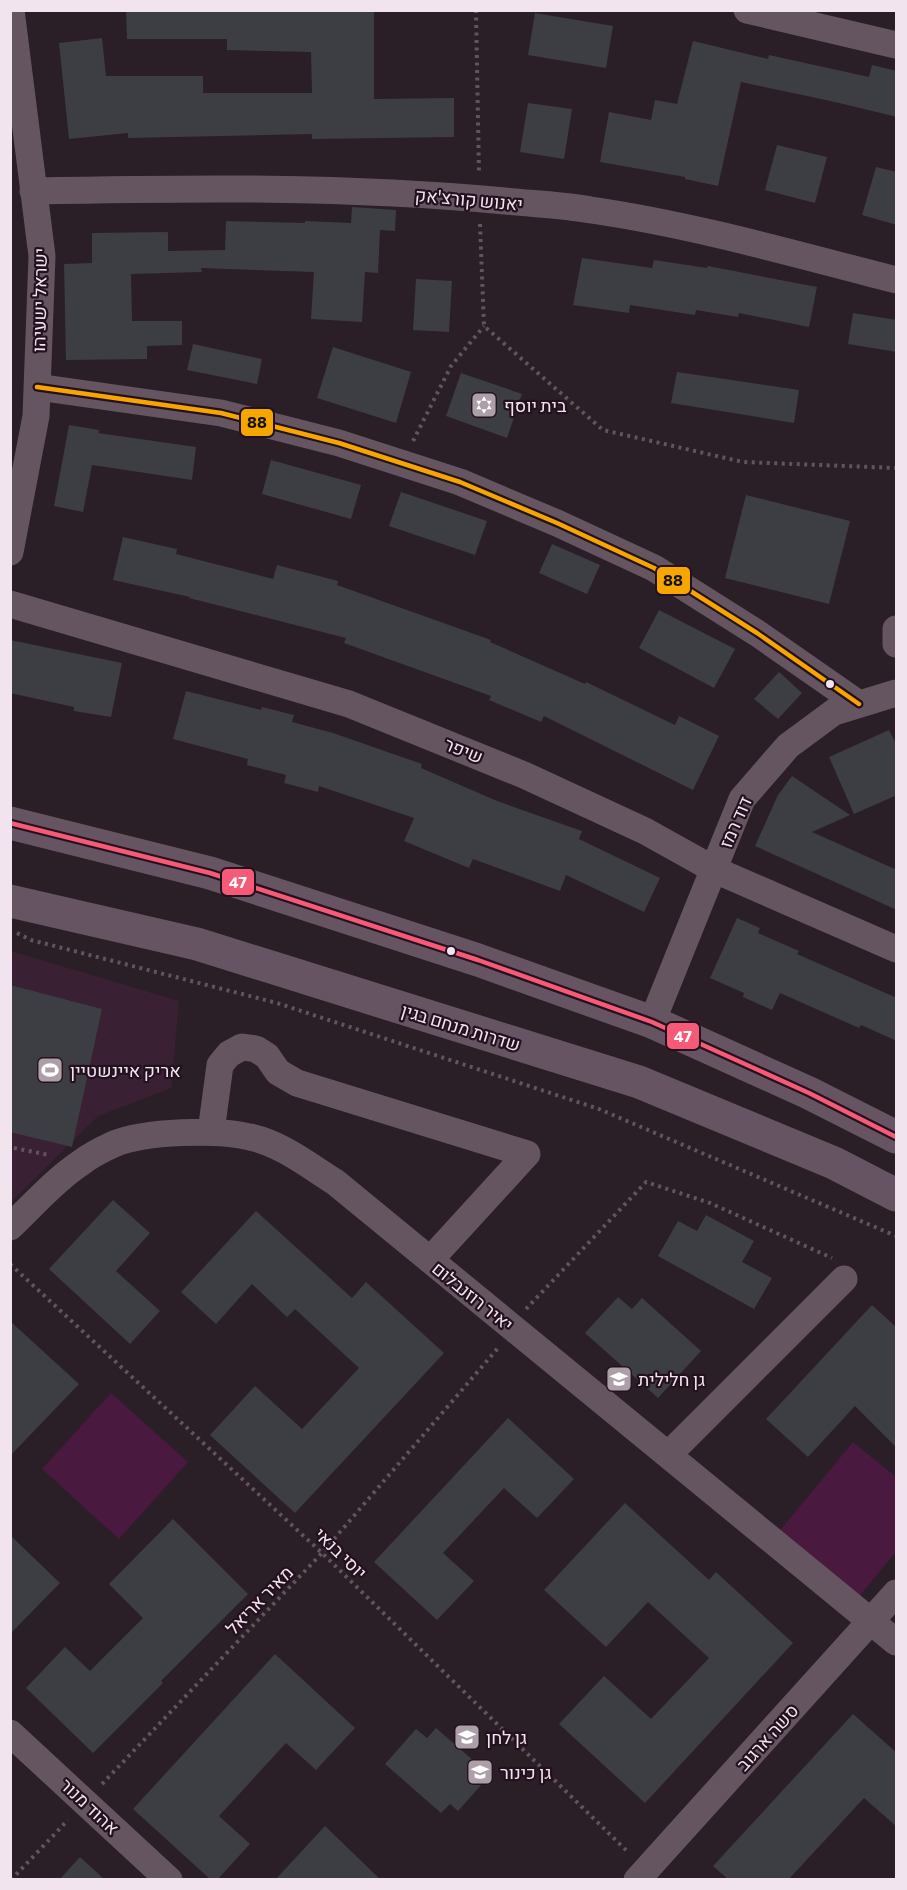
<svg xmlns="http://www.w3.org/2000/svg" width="907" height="1890" font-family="Commissioner,Heebo,sans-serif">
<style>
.built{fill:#392133}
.green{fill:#49193f}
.building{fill:#3c3e43}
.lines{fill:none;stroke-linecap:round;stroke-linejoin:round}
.path{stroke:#61545e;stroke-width:4;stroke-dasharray:3 4.5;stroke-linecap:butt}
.minor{stroke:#655561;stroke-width:27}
.major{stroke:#665462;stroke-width:33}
.bus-1-casing{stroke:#241120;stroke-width:9}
.bus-2-casing{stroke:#241120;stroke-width:9}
.bus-1{stroke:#f7a600;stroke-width:4.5}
.bus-2{stroke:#f75a77;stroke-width:4.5}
.bus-dot{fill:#f2e4ee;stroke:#241120;stroke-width:2}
.labels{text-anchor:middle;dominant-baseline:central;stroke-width:4.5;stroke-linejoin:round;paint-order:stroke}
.street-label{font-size:18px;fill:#f2e4ee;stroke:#241120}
.poi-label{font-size:18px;fill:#f2e4ee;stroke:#241120;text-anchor:start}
.line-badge{stroke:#241120;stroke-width:2}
.badge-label{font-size:16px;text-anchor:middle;font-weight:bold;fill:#fff}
.pale-badge-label{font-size:16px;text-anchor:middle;font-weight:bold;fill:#111}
</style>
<rect width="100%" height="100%" fill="#2a1e27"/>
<path class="built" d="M11 951 179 1001 171 1088 98 1116 11 1202Z"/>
<path class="green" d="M111 1393 188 1462 119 1539 42 1469Z
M853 1442 896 1477V1552L857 1599 777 1534Z"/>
<path class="building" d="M126 10H374V99L454 98V137L312 139V134L128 138V133L69 139 59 43 102 38 106 76H203V93H312L311 52 227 50V39H127Z
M535 13 613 26 606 68 528 55Z
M693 41 768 59 769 55 869 77 872 65 897 71V117L835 102 741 82 718 186 685 179V177L600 162 609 112 651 120 655 100 677 104Z
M528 103 572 109 564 159 520 152Z
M777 145 827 157 815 203 765 190Z
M876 167 897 172V225L862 215Z
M352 207 396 210 395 231 380 230 378 273 365 272 362 322 311 319 314 272 201 268 202 272 131 274 132 321H182V345L147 346V359L66 360 64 264 92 263V233L168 232V251L225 250 226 221 305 223V221L351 223Z
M582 258 652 268 654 260 707 268 708 266 817 287 809 327 739 313 738 317 696 310 695 315 630 305 629 313 573 305Z
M416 279 452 281 449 332 413 330Z
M853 313 897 320V352L848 344Z
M193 344 262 359 257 384 187 370Z
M333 347 411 372 396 423 317 398Z
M677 372 799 390 794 423 671 403Z
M461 373 522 394 507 438 446 416Z
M69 425 99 430 98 433 196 447 192 480 92 465 83 512 54 506Z
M271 460 361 485 351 519 262 494Z
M401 492 487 521 475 555 389 526Z
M746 495 850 521 829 604 725 578Z
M123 537 177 549 176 554 273 579 277 565 338 581 337 585 491 640 490 642 585 684 586 682 675 725 679 716 719 736 693 790 544 716 541 722 489 700 491 696 344 643 346 638 189 598 190 597 113 580Z
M552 544 600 565 587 594 539 573Z
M659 610 735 649 714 688 639 648Z
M10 640 122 663 111 717 74 711V707L10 693Z
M779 672 802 693 778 719 754 699Z
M186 691 261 710 262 707 294 715 292 722 333 733 422 764 421 768 497 801 582 831 579 839 660 878 644 912 566 875 560 891 473 859 469 868 404 841 414 818 319 786 318 792 284 783 286 775 247 765 248 759 173 739Z
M889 730 897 746V795L854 814 829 757Z
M792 776 850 815 812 832 897 870V910L755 846 778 795Z
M737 918 760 928 758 933 799 951 797 954 897 998V1041L861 1025 859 1028 780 993 772 1010 743 997 744 993 710 978Z
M10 985 102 1009 72 1147 10 1132Z
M113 1200 150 1233 116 1271 160 1311 130 1344 49 1269Z
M256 1211 352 1298 366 1282 444 1353 295 1513 210 1435 255 1386 302 1429 359 1368 295 1309 287 1317 252 1284 216 1324 181 1292Z
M706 1215 754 1241 742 1262 772 1278 754 1309 658 1256 678 1221 697 1231Z
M618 1297 632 1309 642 1298 701 1351 658 1398 585 1333Z
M872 1305 897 1328V1448L855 1406 808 1457 766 1419Z
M10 1321 79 1384 10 1456Z
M508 1418 574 1479 537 1518 504 1488 443 1553 474 1581 437 1620 374 1562Z
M625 1503 709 1580 716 1572 793 1643 645 1803 559 1724 604 1676 651 1719 709 1658 648 1602 606 1647 544 1590Z
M173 1519 248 1594 161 1681 163 1683 93 1753 26 1688 65 1647 90 1671 143 1618 109 1584Z
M10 1535 60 1583 10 1634Z
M275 1654 355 1728 316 1770 286 1743 219 1816 250 1844 217 1880H211L133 1809Z
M853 1714 897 1753V1827L864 1798 788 1880H729L713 1866Z
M436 1728 490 1775 458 1811 450 1804 441 1813 385 1764 416 1729 427 1738Z
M325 1826 381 1880H275Z
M80 1857 105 1880H59Z"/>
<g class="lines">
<path class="path" d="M476 10 479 175
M480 224 484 326 603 430 743 462 896 468
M413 441 451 366 484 326
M17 933 31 940 277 1003 599 1109 896 1236
M14 1148 49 1155
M10 1264 322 1553 629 1853
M526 1309 646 1182 710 1203 832 1258
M102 1784 322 1553 498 1348
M11 1880 68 1820"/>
<path class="minor" d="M747 10 896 45
M33 191C191 188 347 186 505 201 534 204 563 205 591 210 694 225 795 254 896 280
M37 387 221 413 339 443 460 482 557 523 654 568 757 633 859 704
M10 552 36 416 42 256 11 10
M10 604 349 704 524 775 645 831 715 870 896 949
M896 629V644
M652 1022 742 799 788 746 834 712 896 693
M211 1132 220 1065 229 1054 242 1047 256 1049 267 1056 278 1072 297 1083 527 1154 430 1260
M10 1227C33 1205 55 1180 82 1162 91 1155 103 1149 114 1144 145 1131 218 1129 250 1137 282 1144 308 1165 335 1182L896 1642
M668 1455 844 1279
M10 1733 169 1880
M637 1880 896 1593"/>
<path class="major" d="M10 823 210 873 478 960 652 1022 809 1093 896 1137
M10 901 197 944 639 1082 834 1163 896 1195"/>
<defs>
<path id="bus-1" d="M37 387 221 413 339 443 460 482 557 523 654 568 757 633 859 704"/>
<path id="bus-2" d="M10 823 210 873 478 960 652 1022 809 1093 896 1137"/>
</defs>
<use href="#bus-1" class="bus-1-casing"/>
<use href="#bus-2" class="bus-2-casing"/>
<use href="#bus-1" class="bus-1"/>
<use href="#bus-2" class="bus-2"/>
</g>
<defs>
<symbol id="synagogue-square" viewBox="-11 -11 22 22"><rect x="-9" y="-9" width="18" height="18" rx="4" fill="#ac9fa8" stroke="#241120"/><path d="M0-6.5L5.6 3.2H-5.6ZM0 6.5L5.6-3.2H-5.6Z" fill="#fff"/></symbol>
<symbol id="stadium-square" viewBox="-11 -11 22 22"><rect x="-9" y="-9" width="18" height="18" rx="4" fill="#ac9fa8" stroke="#241120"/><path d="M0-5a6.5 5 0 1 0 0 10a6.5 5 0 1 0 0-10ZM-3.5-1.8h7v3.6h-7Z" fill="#fff"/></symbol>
<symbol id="school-square" viewBox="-11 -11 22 22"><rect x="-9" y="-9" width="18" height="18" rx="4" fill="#ac9fa8" stroke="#241120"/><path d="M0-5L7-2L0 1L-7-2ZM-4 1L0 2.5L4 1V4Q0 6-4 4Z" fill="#fff"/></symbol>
</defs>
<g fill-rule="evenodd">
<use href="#synagogue-square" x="469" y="390" width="30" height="30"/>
<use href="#stadium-square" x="35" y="1055" width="30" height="30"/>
<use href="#school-square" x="604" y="1364" width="30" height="30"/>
<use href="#school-square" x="452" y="1722" width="30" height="30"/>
<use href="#school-square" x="465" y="1757" width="30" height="30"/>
</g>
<g class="bus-dot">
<circle cx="830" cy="684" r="5"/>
<circle cx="451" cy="951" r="5"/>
</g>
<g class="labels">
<g class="street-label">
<text transform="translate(469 199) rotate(5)">יאנוש קורצ'אק</text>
<text transform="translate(39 300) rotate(-89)">ישראל ישעיהו</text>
<text transform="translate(464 750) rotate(22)">שיפר</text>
<text transform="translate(735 822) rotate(-66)">דוד רמז</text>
<text transform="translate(461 1027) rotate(17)">שדרות מנחם בגין</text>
<text transform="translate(473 1296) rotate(39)">יאיר רוזנבלום</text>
<text transform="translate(341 1553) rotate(44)">יוסי בנאי</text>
<text transform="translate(259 1600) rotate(-46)">מאיר אריאל</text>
<text transform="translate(767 1737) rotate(-48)">סשה ארגוב</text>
<text transform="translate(90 1806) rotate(43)">אהוד מנור</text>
</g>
<g class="poi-label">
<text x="504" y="405">בית יוסף</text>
<text x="70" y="1070">אריק איינשטיין</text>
<text x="638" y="1379">גן חלילית</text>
<text x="486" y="1737">גן לחן</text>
<text x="500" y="1772">גן כינור</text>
</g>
</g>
<g class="line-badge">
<rect x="240" y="408" width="34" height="29" rx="6" fill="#f7a600"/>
<rect x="656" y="566" width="35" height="29" rx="6" fill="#f7a600"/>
<rect x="221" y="868" width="34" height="28" rx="6" fill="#f75a77"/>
<rect x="666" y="1022" width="34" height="28" rx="6" fill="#f75a77"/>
</g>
<g class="badge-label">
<text x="238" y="888">47</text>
<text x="683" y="1042">47</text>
</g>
<g class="pale-badge-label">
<text x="257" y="428">88</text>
<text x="673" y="586">88</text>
</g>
<rect width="907" height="1890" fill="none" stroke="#f2e4ee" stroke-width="24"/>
</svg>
